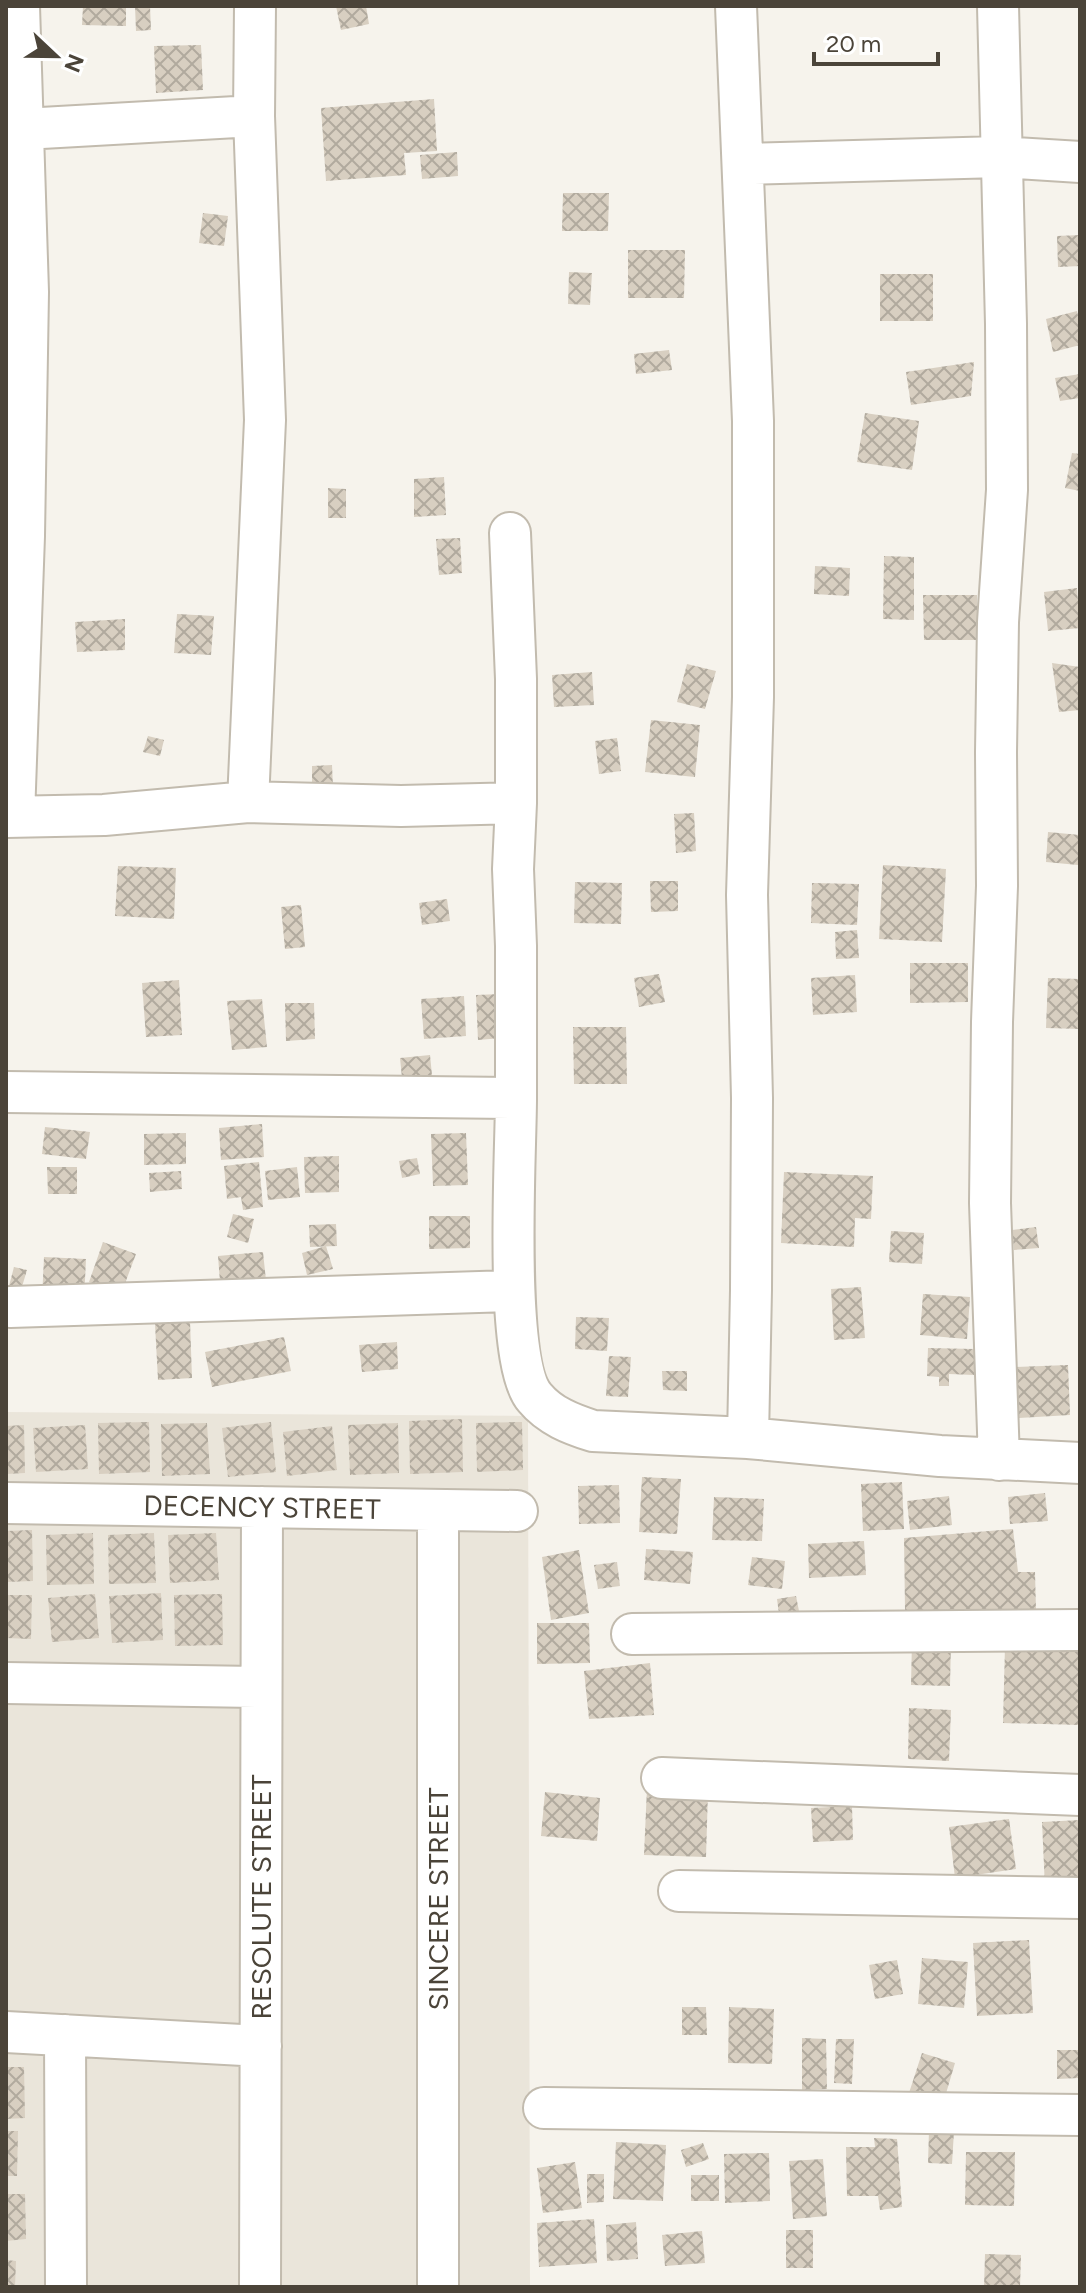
<svg xmlns="http://www.w3.org/2000/svg" width="1086" height="2293" font-family="Figtree,sans-serif">
<style>
.residential{fill:#eae5da}
.building{fill:url(#building-cross-hatch)}
.lines{fill:none;stroke-linecap:round;stroke-linejoin:round}
.street-casing{stroke:#c2bbae;stroke-width:44}
.street{stroke:#fff;stroke-width:40}
.labels{text-anchor:middle;dominant-baseline:central;stroke-width:8;stroke-linejoin:round;paint-order:stroke}
.street-label{font-size:28px;fill:#4b4439;stroke:#fff}
</style>
<defs>
<pattern id="building-cross-hatch" width="8" height="8" patternUnits="userSpaceOnUse" patternTransform="scale(2)"><rect width="8" height="8" fill="#d8cfc1"/><path d="M0 0l8 8M0 8l8-8" fill="none" stroke="#b1aa9e"/></pattern>
</defs>
<rect width="100%" height="100%" fill="#f6f3ec"/>
<path class="residential" d="M6 1412 528 1416 530 2287H6Z"/>
<path class="building" d="M83 6H126V26L82 25Z
M135 6H150L151 30 136 31Z
M336 6H366L369 24 341 30Z
M201 45 203 90 156 93 154 46Z
M434 99 437 151 404 153 406 175 326 181 321 108Z
M457 152 458 176 422 179 420 155Z
M563 193H609L608 231H562Z
M203 213 228 216 224 246 199 243Z
M1080 235V266L1058 267 1057 236Z
M628 250H685L684 298H628Z
M569 272 592 273 590 305 568 304Z
M880 274H933V321H880Z
M1077 311 1080 324V345L1053 352 1046 319Z
M669 350 672 370 636 374 634 354Z
M974 362 971 396 911 405 906 372Z
M1080 374V398L1060 401 1055 378Z
M865 413 919 421 912 470 857 462Z
M1072 453 1080 454V491L1065 488Z
M444 477 446 515 414 517V479Z
M328 488 346 489V518H328Z
M460 538 462 573 439 575 436 539Z
M884 556 914 557V620L883 619Z
M815 566 850 568 849 596 814 594Z
M1077 588 1080 628 1048 631 1044 592Z
M923 595H977V640H924Z
M177 614 214 616 211 655 174 653Z
M125 619V650L77 652 75 622Z
M1052 663 1080 667V710L1059 712Z
M687 664 716 671 705 709 677 702Z
M592 672 594 705 554 707 552 675Z
M651 720 700 725 695 777 645 772Z
M148 736 164 740 160 756 143 752Z
M617 738 621 771 599 774 595 741Z
M332 765 333 787 312 788V766Z
M694 813 696 851 676 853 674 814Z
M1048 832 1080 835 1078 865 1046 862Z
M883 865 946 869 942 942 879 939Z
M118 866 176 868 174 919 115 916Z
M650 881H678V911L651 912Z
M575 882 622 883 621 924 574 923Z
M812 883 859 884 857 925 811 923Z
M447 899 450 921 422 925 419 903Z
M301 905 305 947 285 949 281 907Z
M857 930 859 958 836 959 835 932Z
M910 963H968V1002L910 1003Z
M659 974 665 1002 639 1007 634 978Z
M855 975 857 1012 813 1015 811 978Z
M1048 978 1080 979V1029L1046 1028Z
M179 980 182 1035 146 1037 142 983Z
M500 994 502 1038 478 1040 476 995Z
M464 996 466 1036 424 1039 421 999Z
M262 999 267 1047 232 1050 227 1001Z
M285 1003H314L315 1039 286 1041Z
M573 1027H626L627 1084H574Z
M430 1055 433 1085 403 1088 400 1058Z
M262 1124 264 1157 221 1160 219 1128Z
M45 1127 90 1132 86 1159 42 1154Z
M186 1133V1164L144 1165V1134Z
M466 1133 468 1185 433 1186 431 1134Z
M339 1156V1192L305 1193 304 1157Z
M417 1158 420 1174 402 1178 399 1161Z
M259 1162 263 1207 243 1210 241 1197 227 1199 224 1166Z
M47 1167H77V1194H48Z
M297 1167 300 1197 268 1200 265 1171Z
M181 1171 182 1189 150 1192 149 1173Z
M784 1172 873 1176 871 1219 855 1218 854 1247 781 1243Z
M233 1214 254 1219 248 1243 227 1237Z
M429 1216H470V1248L429 1249Z
M336 1224 337 1246 310 1247 309 1225Z
M1036 1227 1039 1248 1014 1250 1012 1230Z
M891 1231 924 1233 922 1264 889 1262Z
M103 1242 136 1254 121 1294 89 1282Z
M326 1246 333 1269 307 1275 302 1253Z
M263 1252 267 1290 221 1295 218 1256Z
M44 1257 86 1259 84 1301 42 1299Z
M14 1267 27 1270 21 1290 9 1286Z
M861 1287 865 1338 834 1340 831 1289Z
M923 1294 970 1297 967 1339 920 1335Z
M576 1317 609 1318 607 1351 575 1349Z
M190 1321 192 1378 158 1380 155 1324Z
M284 1337 291 1371 212 1387 205 1352Z
M397 1342 398 1369 362 1372 359 1345Z
M928 1348 975 1349 974 1375 949 1374V1386H939V1377L927 1376Z
M609 1356 631 1357 628 1397 606 1396Z
M1068 1365 1070 1415 1019 1418 1016 1367Z
M662 1371H687V1391L663 1390Z
M462 1419 463 1472 410 1474 409 1421Z
M149 1422 150 1472 99 1474 98 1423Z
M271 1422 276 1472 228 1477 222 1428Z
M522 1422 523 1470 477 1472 476 1423Z
M207 1423 210 1474 162 1476 161 1424Z
M398 1423 399 1473 350 1475 348 1425Z
M24 1425 25 1473 6 1474V1426Z
M85 1425 88 1469 36 1472 33 1428Z
M332 1426 337 1470 287 1476 283 1432Z
M642 1477 681 1479 677 1534 639 1532Z
M902 1482 904 1529 863 1531 861 1484Z
M619 1485 620 1523 579 1524 578 1486Z
M1045 1493 1048 1521 1010 1524 1008 1497Z
M949 1496 952 1525 910 1530 907 1501Z
M714 1497 764 1499 762 1541 712 1540Z
M1013 1529 1018 1572H1035L1036 1610H905L904 1538Z
M32 1530 33 1581 6 1582V1531Z
M93 1533 94 1584 47 1585 46 1535Z
M154 1533 156 1583 109 1584 108 1535Z
M216 1533 219 1580 170 1583 168 1535Z
M864 1541 866 1575 809 1578 808 1544Z
M646 1549 693 1552 690 1584 644 1580Z
M579 1550 589 1613 551 1620 542 1557Z
M752 1557 785 1561 782 1589 748 1585Z
M617 1562 620 1586 598 1589 594 1565Z
M161 1593 163 1640 112 1643 109 1596Z
M95 1594 99 1638 52 1642 48 1598Z
M222 1594 223 1645 175 1646 174 1595Z
M6 1595H32L31 1639 6 1638Z
M796 1596 799 1611 779 1614 777 1599Z
M537 1623H589L590 1663 537 1664Z
M912 1641 951 1642 950 1686 911 1685Z
M1005 1646 1080 1648V1725L1003 1723Z
M650 1663 654 1715 589 1719 584 1671Z
M909 1708 951 1710 949 1761 908 1759Z
M647 1788 708 1791 706 1857 644 1855Z
M545 1792 600 1798 597 1841 541 1836Z
M852 1806 853 1840 813 1842 811 1808Z
M1009 1819 1016 1869 955 1878 949 1827Z
M1080 1820V1887L1045 1888 1042 1822Z
M1029 1940 1033 2013 977 2016 973 1943Z
M922 1958 968 1962 964 2008 918 2004Z
M897 1960 903 1994 875 1999 869 1965Z
M682 2007H706L707 2035H682Z
M729 2007 774 2009 772 2064 728 2063Z
M802 2038 826 2039 827 2089 802 2090Z
M836 2039H854L852 2084 834 2083Z
M1057 2050H1080V2078L1057 2079Z
M922 2053 955 2063 942 2107 908 2096Z
M6 2067H24L25 2118 6 2119Z
M929 2130 954 2131 952 2164 928 2163Z
M6 2131H18L17 2176H6Z
M874 2138 897 2139 902 2207 880 2210 878 2196H847L846 2147H875Z
M616 2142 666 2145 663 2201 613 2199Z
M703 2143 709 2159 686 2167 681 2150Z
M966 2152H1015L1014 2206 965 2205Z
M769 2153 770 2201 725 2203 724 2154Z
M823 2159 827 2216 793 2219 789 2161Z
M575 2162 582 2208 543 2213 537 2168Z
M587 2174H604V2202L587 2203Z
M691 2175H719V2201H691Z
M6 2194H25L26 2239 6 2241Z
M594 2219 597 2263 539 2267 537 2223Z
M636 2222 638 2259 607 2261 606 2225Z
M786 2230H813V2268H786Z
M702 2231 705 2263 665 2266 662 2235Z
M985 2254 1021 2255 1020 2287H984Z
M6 2260 16 2261 15 2287H6Z"/>
<g class="lines">
<defs>
<path id="street" d="M736 6 753 421V697L747 895 752 1098 751 1290 748 1438
M998 6 1006 324 1007 490 998 622 996 752 997 886 992 1022 990 1203 999 1460
M6 130 254 116
M744 164 1000 157 1080 162
M510 533 516 679V803L513 869 516 946V1098
M248 802 265 420 254 116 255 6
M14 816 24 536 28 292 19 6
M6 817 104 815 248 802 401 806 516 803
M6 1092 516 1098C516 1153 503 1363 535 1398 550 1416 571 1424 593 1431L748 1438 940 1456 1080 1463
M10 1307 513 1291
M6 1503 517 1511
M632 1634 1080 1630
M6 1683 261 1687
M662 1778 1080 1795
M679 1891 1080 1898
M6 2032 261 2046
M65 2035 66 2287
M544 2108 1080 2115
M260 2287 262 1507
M438 2287V1510"/>
</defs>
<use href="#street" class="street-casing"/>
<use href="#street" class="street"/>
</g>
<g class="labels">
<g class="street-label">
<text transform="translate(262 1507) rotate(1)">DECENCY STREET</text>
<text transform="translate(261 1897) rotate(-90)">RESOLUTE STREET</text>
<text transform="translate(438 1899) rotate(-90)">SINCERE STREET</text>
</g>
</g>
<rect width="1086" height="2293" fill="none" stroke="#4b4439" stroke-width="16"/>
<g transform="translate(56 56) rotate(112)" stroke="#ffffff" stroke-width="6" paint-order="stroke">
<path d="M0-6L14 30L0 20L-14 30Z" fill="#4b4439"/>
<text y="-12" font-size="22" font-weight="bold" text-anchor="middle" fill="#4b4439">N</text>
</g>
<path d="M814 52v12h124v-12" fill="none" stroke="#4b4439" stroke-width="4"/>
<text x="826" y="52" font-size="24" fill="#4b4439" stroke="#ffffff" stroke-width="6" paint-order="stroke">20 m</text>
</svg>
